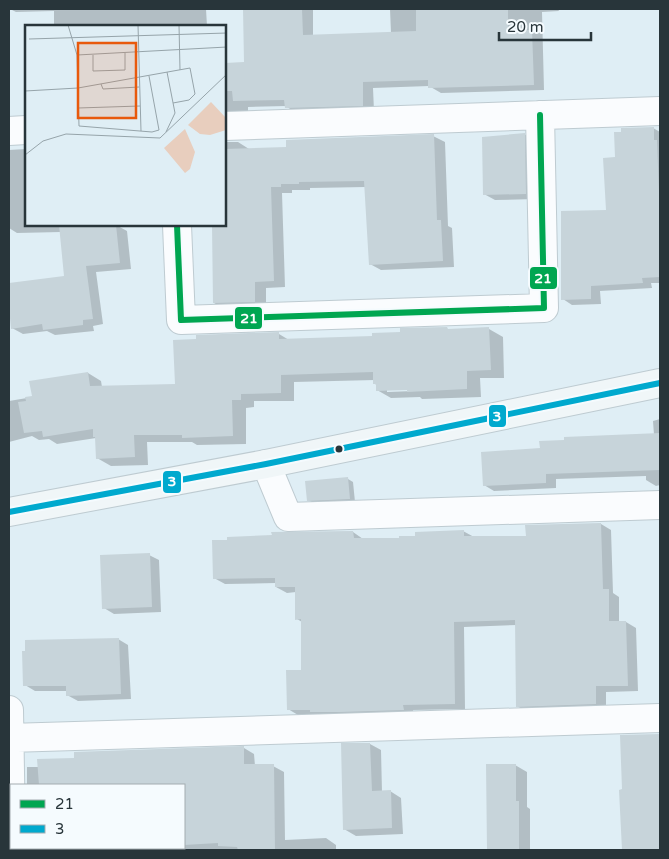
<svg xmlns="http://www.w3.org/2000/svg" width="669" height="859" font-family="'Varela Round',sans-serif">
<style>
.shadow{fill:#0003;fill-rule:evenodd}
.building{fill:#c7d4da}
.lines{fill:none;stroke-linecap:round;stroke-linejoin:round}
.street-casing{stroke:#becbd1;stroke-width:30}
.secondary-casing{stroke:#becbd1;stroke-width:30}
.street{stroke:#fafcfe;stroke-width:28}
.secondary{stroke:#f0f6f8;stroke-width:28}
.bus-1-casing{stroke:#f5fbfe;stroke-width:10}
.bus-2-casing{stroke:#f5fbfe;stroke-width:10}
.bus-1{stroke:#00a651;stroke-width:6}
.bus-2{stroke:#00a9ce;stroke-width:6}
.bus-dot{fill:#28353a;stroke:#f5fbfe;stroke-width:2}
.inset-road{fill:none;stroke:#96a4aa;stroke-width:1}
.view{fill:#e8590c;fill-opacity:0.15;stroke:#e8590c;stroke-width:2.5}
.inset-edge{fill:none;stroke:#28353a;stroke-width:2.5}
.line-badge{stroke:#f5fbfe;stroke-width:2}
.badge-label{font-size:14px;text-anchor:middle;font-weight:bold;fill:#fff}
</style>
<rect width="100%" height="100%" fill="#dfeef5"/>
<path class="shadow" d="M10 9H206L207 26H54V11L16 12Z
M244 9H313V36L391 33 390 9H558L559 11 542 12 544 90 441 93 429 86 373 88 374 111 297 114 286 106 248 107V116L225 122V64H245Z
M653 128 660 132V283H651L652 288 600 291 601 304 572 305 563 299 607 211 617 158Z
M524 134 535 140 536 199 495 200 484 194Z
M433 136 445 142 448 226 452 228 454 267 381 270 370 264 366 187 310 188V190H292V193H282L285 287 266 288V308L225 309 214 303 213 225H225V142H238L249 149H287Z
M26 149V225H86L90 227 116 225 127 231 131 269 96 272 103 324 93 326 94 331 55 335 47 331 23 334 12 328 9 284 65 277 61 232 17 233 9 228V150Z
M489 329 503 337 504 378H480L481 397 422 399 420 397 391 398 377 390V385L375 384V380L294 382V401H254V407L246 408V444L197 445 192 442H147L148 465 111 466 97 458 96 438 57 444 49 439 39 440 32 436 9 442V401L33 397 88 373 101 381 102 387 176 385 279 334 289 340 374 337ZM387 389H414V391L387 392Z
M660 419V485L656 486 646 480V476L556 479V488L494 491 484 485 541 449 654 435 653 421Z
M348 479 353 482 355 502 314 503 308 500Z
M601 524 611 530 613 593 619 597V622H626L636 628 638 691 606 692V710L527 712 517 706V625L464 627 465 709 413 710 414 716 298 715 288 709 302 672V622L297 619 296 592 287 593 276 587V583L225 584 214 578 353 532 363 539H400L463 531 474 537H527Z
M149 555 159 560 161 612 114 614 104 608Z
M118 639 128 645 131 699 78 701 67 695V691H35L25 685Z
M660 735V850H623L621 791H623L621 736Z
M370 744 381 750 382 792 390 791 401 798 403 834 356 836 344 829 342 745Z
M244 748 254 754 255 766H273L284 772 285 840 326 838 336 845V850H227L225 849 141 850 139 848H184V785H27V767H39L75 759Z
M515 765 527 772V807L530 809V850H489L488 766Z"/>
<path class="building" d="M243 9H302L303 35 416 31V9H508V31L532 30 534 85 428 88V80L363 82V106L285 108 284 100 233 101 232 91H225V63L244 62Z
M654 127V140H657L660 218V277L642 278 643 283 591 286V299L561 300V211L606 210 603 158 615 157 614 132H621V128Z
M525 133 526 194 483 195 482 137Z
M434 134 437 220H441L443 261 369 265 364 181 299 182V184H281V187H271L274 281 255 282V302L213 303 212 225H225V149L286 147V140Z
M59 225H81V227L116 225 120 263 86 266 93 319 83 320V325L43 330 42 324 11 329 9 307V283L64 276Z
M447 327 448 329 489 327 491 370 467 371V389L407 392V390L376 391V384H373V372L281 375V393L241 394V400H232L233 436 182 438V435H134L135 457 96 459 95 437H93V429L43 437 42 431 24 433 18 402 26 401 25 397 32 396 29 381 88 372 90 386 175 384 173 340 196 339V335L279 332V339L372 336V333L400 332V328Z
M660 433V470L546 474V483L483 486 481 452 540 448 539 441 564 440V437Z
M348 477 350 499 307 501 305 481Z
M601 523 603 589H609V621H626L628 686H596V704L516 707 515 620 454 622 455 704 403 705 404 710 340 712H310V710H287L286 670H301V619L295 620V587H275V578L213 579 212 540H227V537L272 535 271 532 353 531 354 538H399V536H415V532L464 530V536H526L525 525Z
M150 553 152 607 102 609 100 555Z
M119 638 121 694 66 696V686H23L22 651H25V640Z
M660 734V850H622L619 790 622 789 620 735Z
M341 743H370L372 791 391 790 392 828 343 830Z
M244 746V764H274L275 850H238L237 847 218 846V843L184 845V785H39L37 759 74 758V752Z
M486 764H516V801H519V850H487Z"/>
<g class="lines">
<defs>
<path id="street" d="M225 126 660 111
M9 131 26 130
M177 225 181 320 544 308 540 115
M266 464 288 517 660 505
M9 710 11 835
M9 738 660 718"/>
<path id="secondary" d="M9 512 266 464 660 383"/>
</defs>
<use href="#street" class="street-casing"/>
<use href="#secondary" class="secondary-casing"/>
<use href="#street" class="street"/>
<use href="#secondary" class="secondary"/>
<defs>
<path id="bus-1" d="M177 225 181 320 544 308 540 115"/>
<path id="bus-2" d="M9 512 266 464 660 383"/>
</defs>
<use href="#bus-1" class="bus-1-casing"/>
<use href="#bus-2" class="bus-2-casing"/>
<use href="#bus-1" class="bus-1"/>
<use href="#bus-2" class="bus-2"/>
</g>
<circle class="bus-dot" cx="339" cy="449" r="4.5"/>
<g transform="translate(25 25)">
<rect width="201" height="201" fill="#dfeef5"/>
<path d="M186 77 201 93V105L185 110 175 109 163 100ZM160 104 170 127 165 144 160 148 139 123Z" fill="#e8cebe"/>
<path class="inset-road" d="M43 0 52 30 54 101 127 107 134 105 124 51M113 0 116 106M154 0 155 45M4 14 202 8M52 30 202 22M68 30V46L100 45V28M76 59 78 64 114 62M0 66 53 63 165 43 170 69 164 75 148 78M53 83 115 81M141 107 150 88 142 47M0 130 18 116 41 109 135 113 202 49"/>
<path class="view" d="M53 18H111V93H53Z"/>
<rect width="201" height="201" class="inset-edge"/>
</g>
<g class="line-badge">
<rect x="529" y="266" width="29" height="24" rx="5" fill="#00a651"/>
<rect x="234" y="306" width="29" height="24" rx="5" fill="#00a651"/>
<rect x="488" y="404" width="19" height="24" rx="5" fill="#00a9ce"/>
<rect x="162" y="470" width="20" height="24" rx="5" fill="#00a9ce"/>
</g>
<g class="badge-label">
<text x="543" y="283">21</text>
<text x="249" y="323">21</text>
<text x="497" y="421">3</text>
<text x="172" y="486">3</text>
</g>
<rect width="669" height="859" fill="none" stroke="#28353a" stroke-width="20"/>
<rect x="10" y="784" width="175" height="65" fill="#f5fbfe" stroke="#a3acb0"/>
<rect x="20" y="800" width="25" height="8" fill="#00a651" stroke="#a3acb0"/>
<text x="55" y="809" font-size="15" fill="#28353a">21</text>
<rect x="20" y="825" width="25" height="8" fill="#00a9ce" stroke="#a3acb0"/>
<text x="55" y="834" font-size="15" fill="#28353a">3</text>
<path d="M499 32v8h92v-8" fill="none" stroke="#28353a" stroke-width="2.5"/>
<text x="507" y="32" font-size="15" fill="#28353a" stroke="#f5fbfe" stroke-width="4" paint-order="stroke">20 m</text>
</svg>
